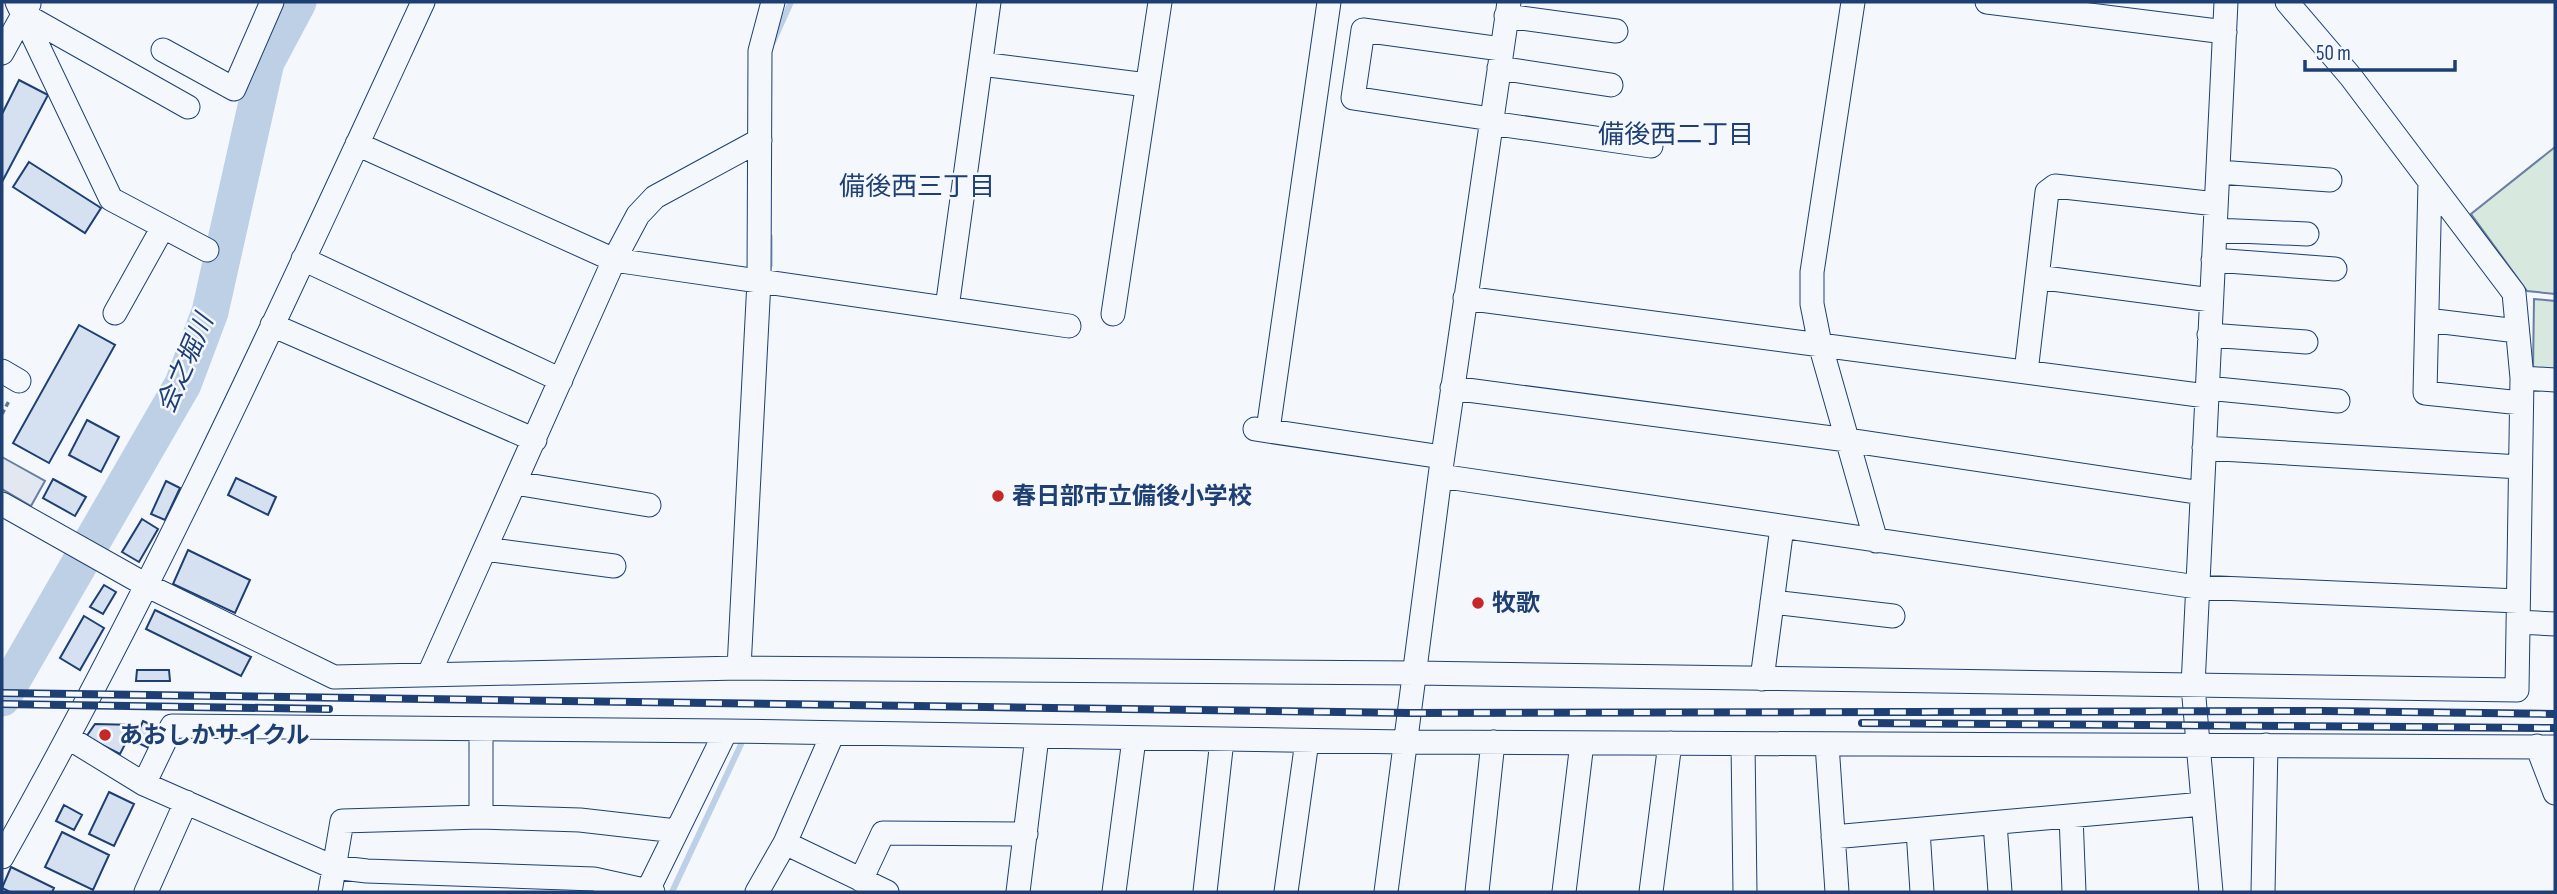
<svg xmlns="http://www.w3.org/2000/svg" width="2557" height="894" font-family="'Sofia Sans Condensed','Noto Sans JP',sans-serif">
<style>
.green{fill:#d7e8df;stroke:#687fa3;stroke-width:2}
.parking{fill:#e3e8f0;stroke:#687fa3;stroke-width:2}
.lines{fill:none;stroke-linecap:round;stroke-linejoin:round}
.stream{stroke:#bed0e5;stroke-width:6}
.river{stroke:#bed0e5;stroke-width:37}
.building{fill:#d5e0f0;stroke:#1d3f73;stroke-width:2}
.minor-casing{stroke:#1d3f73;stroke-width:25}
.path{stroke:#5e769c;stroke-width:3.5;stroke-dasharray:5 3.5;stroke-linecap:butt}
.minor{stroke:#f4f7fb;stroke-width:23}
.rail-casing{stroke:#1d3f73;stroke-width:8}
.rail{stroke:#f4f7fb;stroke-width:5;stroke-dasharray:16;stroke-linecap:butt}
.poi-dot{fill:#c62828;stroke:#f4f7fb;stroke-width:2.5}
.labels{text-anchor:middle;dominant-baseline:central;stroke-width:5;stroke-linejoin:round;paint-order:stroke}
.poi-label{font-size:24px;font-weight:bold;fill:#1d3f73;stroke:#f4f7fb;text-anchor:start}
.neighbourhood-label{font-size:26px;fill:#1d3f73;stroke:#f4f7fb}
.water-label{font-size:26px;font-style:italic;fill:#1d3f73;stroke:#f4f7fb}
</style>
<rect width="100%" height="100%" fill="#f4f7fb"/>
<path class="green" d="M2555 147V294L2527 291 2471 214Z
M2534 299 2555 301V371L2533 370Z"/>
<path class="parking" d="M2 457 45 481 31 506 2 489Z"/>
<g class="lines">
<path class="stream" d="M773 42 791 2
M770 265V237
M672 892 743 740"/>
<path class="river" d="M2 698 183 384 210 312 266 62 298 2"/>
</g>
<path class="building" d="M19 80 48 95 2 182V114Z
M29 162 101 208 85 233 13 187Z
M79 325 115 345 49 463 13 443Z
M87 420 119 437 101 472 69 455Z
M236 478 276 497 268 515 228 495Z
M53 479 86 497 75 516 43 498Z
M166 481 180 488 165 520 151 514Z
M142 519 158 529 139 562 122 552Z
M188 550 250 580 235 613 173 584Z
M104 585 116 592 103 614 90 607Z
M155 610 251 657 241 676 146 629Z
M84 616 104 628 80 670 60 658Z
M137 670H169L170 681H136Z
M143 721 162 730 153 750 134 741Z
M95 724 135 725 120 754 86 737Z
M109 792 134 804 114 846 89 834Z
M64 805 82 815 74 830 56 821Z
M62 832 109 855 93 890 45 867Z
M11 867 54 888 52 892H10L2 888Z"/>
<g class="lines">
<defs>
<path id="minor" d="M17 2 111 199 207 250
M1853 2 1812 272V304L1820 344 1876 541
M1987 2 2225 32
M23 14 188 107
M1506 16 1616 31
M163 50 234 89 272 2
M2 53 29 4
M981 64 1147 85
M1499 68 1611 85
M1491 119 1353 98 1363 30 1501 49
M1491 123 1651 146
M357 144 614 260 1069 326
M2218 172 2330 180
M2430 182 2425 393 2521 403
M2215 230 2307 234
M303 259 561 380
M2213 260 2335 269
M2037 277 2211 300
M1465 298 2206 396
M947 308 989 2
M115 313 163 227
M1113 314 1160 2
M2427 320 2517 331
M272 325 535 440
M2209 335 2306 342
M2 371 19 381
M2026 372 2047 192 2055 186 2216 204
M2522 378 2555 380
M1452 388 1847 440 2202 493
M2207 388 2338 401
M1255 429 1442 457
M1268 430 1329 2
M2204 448 2520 467
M1440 476 2197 587 2518 601
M515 483 649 505
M2 504 146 585 334 677 739 668 1416 673 2517 690 2522 378 2514 293 2351 77 2287 2
M485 549 614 566
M1772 602 1893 616
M2518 622 2555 624
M739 668 759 281 760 51 773 2
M429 674 614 260 638 215 655 197 760 140
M1762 679 1782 527
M481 729V817
M69 738 144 784 333 867 367 871 594 879 653 892
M1743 744 1745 892
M1827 744 1837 892
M2537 746 2555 793
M144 784 172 726 726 731 1405 742 2555 747
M2071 816 2074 892
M1995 823 2000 892
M1918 830 1922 892
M1833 837 2203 804
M785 843 887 892
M2 857C158 580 290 290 423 2
M861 880 883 833 1026 834
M146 892 186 802
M330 892 342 821 481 817 580 820 676 831
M647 892 726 731
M757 892 785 843 833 733
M1018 892 1037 737
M1114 892 1134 739
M1205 892 1222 740
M1286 892 1307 741
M1386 892 1440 476 1509 2
M1477 892 1493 742
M1564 892 1582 743
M1651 892 1670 743
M2211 892 2193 686 2226 2
M2263 892 2266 745"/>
</defs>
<use href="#minor" class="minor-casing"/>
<path class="path" d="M2 414 10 399"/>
<use href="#minor" class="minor"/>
<defs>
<path id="rail" d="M2 693 1410 713 2323 711 2555 714
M2 704 329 709
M1862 723 2555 728"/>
</defs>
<use href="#rail" class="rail-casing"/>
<use href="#rail" class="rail"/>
</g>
<g class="poi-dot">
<circle cx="998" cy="496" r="7"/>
<circle cx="1478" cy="603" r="7"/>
<circle cx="105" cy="735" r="7"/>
</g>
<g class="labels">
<g class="poi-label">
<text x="1012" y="496">春日部市立備後小学校</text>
<text x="1492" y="603">牧歌</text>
<text x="119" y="735">あおしかサイクル</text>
</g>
<g class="neighbourhood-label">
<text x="1676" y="135">備後西二丁目</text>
<text x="917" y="187">備後西三丁目</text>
</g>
<g class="water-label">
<text transform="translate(186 364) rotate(-67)">会之堀川</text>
</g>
</g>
<rect width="2557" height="894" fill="none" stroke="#1d3f73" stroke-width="7"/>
<path d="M2305 60v10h150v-10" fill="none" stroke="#1d3f73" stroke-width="3.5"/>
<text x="2316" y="60" font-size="21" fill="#1d3f73" stroke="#f4f7fb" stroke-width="5" paint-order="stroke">50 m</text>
</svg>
